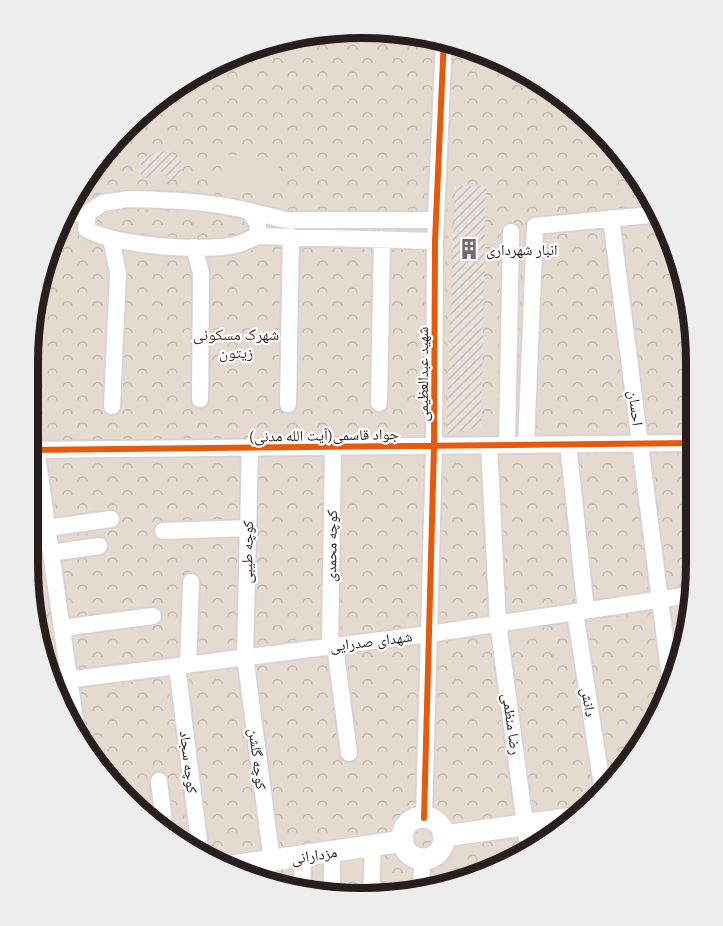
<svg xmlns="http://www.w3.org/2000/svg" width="723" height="926" font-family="'Source Serif 4','Noto Naskh Arabic',serif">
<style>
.park{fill:url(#park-crowns)}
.garden{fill:#e5dacf}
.building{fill:url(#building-hatch)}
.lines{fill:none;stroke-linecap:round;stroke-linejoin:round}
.minor-casing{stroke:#dbd3d2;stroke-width:20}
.major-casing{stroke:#dbd3d2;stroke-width:24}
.minor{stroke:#fffefe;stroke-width:16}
.major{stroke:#fffefe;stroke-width:21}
.cycleway-casing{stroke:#fff;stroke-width:10}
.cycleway{stroke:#e8590c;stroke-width:6}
.labels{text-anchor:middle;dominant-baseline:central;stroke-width:4.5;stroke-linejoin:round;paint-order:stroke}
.poi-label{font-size:15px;fill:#271e1d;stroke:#fff;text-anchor:start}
.street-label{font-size:15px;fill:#271e1d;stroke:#fff}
.neighbourhood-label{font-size:16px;fill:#473230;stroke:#fff}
.rim{fill:none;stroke:#271e1d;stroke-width:8}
</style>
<defs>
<pattern id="park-crowns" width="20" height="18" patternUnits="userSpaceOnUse" patternTransform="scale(1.5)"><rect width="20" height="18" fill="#e5dacf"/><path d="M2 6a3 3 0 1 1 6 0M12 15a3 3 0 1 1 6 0" fill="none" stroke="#c4bbb1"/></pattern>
<pattern id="building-hatch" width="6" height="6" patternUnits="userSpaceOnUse" patternTransform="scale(1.5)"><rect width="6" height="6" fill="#e9e0dc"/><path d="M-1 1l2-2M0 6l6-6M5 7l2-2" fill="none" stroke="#c8c0bc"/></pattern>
</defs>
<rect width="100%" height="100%" fill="#fcf8f8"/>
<path class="park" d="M317 30 448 38 565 96 651 194 678 254 695 339 690 629 639 751 582 816 529 854 448 888 362 899 275 888 195 854 125 801 72 732 38 651 27 564 28 340 45 254 96 158 194 72Z"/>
<path class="garden" d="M220 154 280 158 274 193 223 187Z"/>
<path class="building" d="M169 151 182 161 177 167 182 170 173 180 159 171 147 178 137 171 143 167 138 161 155 152Z
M455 186H486L481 427 446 435Z"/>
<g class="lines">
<defs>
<path id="minor" d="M128 199C169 200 209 201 249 211L258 224 257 236C251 239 245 242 239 244 208 253 114 246 86 229L88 213 103 203Z
M249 211 286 220H436
M66 214 88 213
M611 218 670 678
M257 236 435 241
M111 239 118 273 112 406
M194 247 201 273 200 399
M379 403 382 239
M288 404 291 236
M568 444 586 610
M489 445 498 623 529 854
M507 445 511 232
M526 445 535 226 660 214
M250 447 245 656 272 861 259 881
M36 449 78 740
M27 450 693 443
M47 528 111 519
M163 531 248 528
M51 553 99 546
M575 612 603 792
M62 628 153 616
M330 646 333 447
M335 646 349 753
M188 665 191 582
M177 666 201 857
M51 682 429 634 690 595
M159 781 165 831
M424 818 434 446 435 241 444 38
M332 852V895
M302 891 303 856
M421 891 422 859
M371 898 373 845"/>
<path id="major" d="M402 838a21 21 0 1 1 42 0a21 21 0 1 1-42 0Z
M444 836 581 817
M225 867 403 841"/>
</defs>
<use href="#minor" class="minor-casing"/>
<use href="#major" class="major-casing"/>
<use href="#minor" class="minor"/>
<use href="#major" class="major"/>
<defs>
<path id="cycleway" d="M27 450 693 443
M424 818 434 446 435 241 444 38"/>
</defs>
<use href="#cycleway" class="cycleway-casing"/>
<use href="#cycleway" class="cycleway"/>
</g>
<defs>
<symbol id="building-bare" viewBox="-9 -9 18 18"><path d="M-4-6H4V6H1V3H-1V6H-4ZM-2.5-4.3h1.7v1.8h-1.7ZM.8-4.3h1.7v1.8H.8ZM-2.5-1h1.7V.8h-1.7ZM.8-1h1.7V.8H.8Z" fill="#726a6a" stroke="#fff" stroke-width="2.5" paint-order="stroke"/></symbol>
</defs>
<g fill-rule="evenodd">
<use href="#building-bare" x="454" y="234" width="30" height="30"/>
</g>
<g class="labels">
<g class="poi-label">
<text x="486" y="249">انبار شهرداری</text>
</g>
<g class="street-label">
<text transform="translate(422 374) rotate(-90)">شهید عبدالعظیمی</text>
<text transform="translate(636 408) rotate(83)">احسان</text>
<text transform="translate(324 435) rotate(-1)">جواد قاسمی(آیت الله مدنی)</text>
<text transform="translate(331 546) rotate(-89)">کوچه محمدی</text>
<text transform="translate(247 552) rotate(-89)">کوچه طیبی</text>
<text transform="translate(371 641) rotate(-7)">شهدای صدرایی</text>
<text transform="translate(589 702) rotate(81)">دانش</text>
<text transform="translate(512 724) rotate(82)">رضا منظمی</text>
<text transform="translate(258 759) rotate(83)">کوچه گلشن</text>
<text transform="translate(189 762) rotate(83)">کوچه سجاد</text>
<text transform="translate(314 855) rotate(-9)">مزدارانی</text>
</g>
<g class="neighbourhood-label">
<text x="236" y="334">شهرک مسکونی<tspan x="236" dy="18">زیتون</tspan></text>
</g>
</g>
<path d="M0 0H723V926H0ZM362 38H362A324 324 0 0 1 686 362V564A324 324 0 0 1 362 888H362A324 324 0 0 1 38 564V362A324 324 0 0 1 362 38Z" fill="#eeeded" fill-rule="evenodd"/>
<path class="rim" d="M362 38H362A324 324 0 0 1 686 362V564A324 324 0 0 1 362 888H362A324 324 0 0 1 38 564V362A324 324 0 0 1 362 38Z"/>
</svg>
